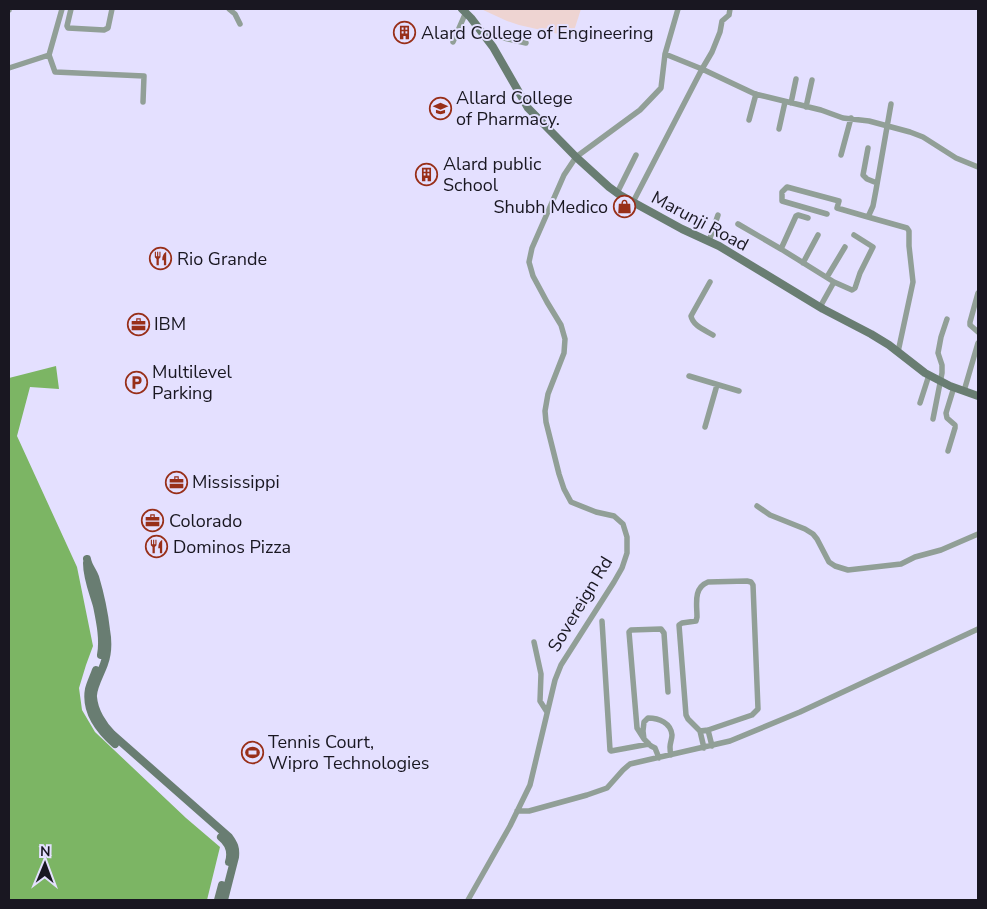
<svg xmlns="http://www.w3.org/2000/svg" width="987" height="909" font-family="'Nunito Sans',sans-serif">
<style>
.education{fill:#eed4d2}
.forest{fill:#7cb564}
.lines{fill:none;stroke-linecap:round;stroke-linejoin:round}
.street{stroke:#919f97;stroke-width:5.5}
.secondary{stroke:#697d72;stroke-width:8}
.labels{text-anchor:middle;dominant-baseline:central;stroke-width:4;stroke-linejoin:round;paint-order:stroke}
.poi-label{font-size:18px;fill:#191721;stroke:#e4e0ff;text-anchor:start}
.street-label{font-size:18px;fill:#191721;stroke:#e4e0ff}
</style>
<rect width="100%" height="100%" fill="#e4e0ff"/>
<path class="education" d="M481 9H581L572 37 519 25 507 21Z"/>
<path class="forest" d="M56 366 59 389 30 387 17 436 77 567 93 646 86 665 79 688 82 710 95 732 186 818 220 847 207 900H9V378Z"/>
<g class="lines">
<path class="street" d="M62 9 49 55 55 72 144 76 143 102
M71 9 67 26 68 28 104 30 108 28 112 9
M229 9 235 14 240 24
M9 10V9
M482 33 526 43
M453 42 466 12
M665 54 702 69 755 94 821 110 843 118 869 121 910 132 923 137 956 158 978 167
M9 68 49 55
M791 103 796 79
M891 104 876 190 873 206 868 217 907 228 909 231V246L913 282 898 352
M806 107 812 80
M749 120 756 94
M779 129 785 102
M868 148 863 175 867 179 877 183
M841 155 851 118
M617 193 636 155
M633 202 702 69 712 52 720 32 722 21 729 15 730 9
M827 214 782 201V192L787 187 839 201 837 208 868 217
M808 218 798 215 796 216 781 249 834 282
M738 224 781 249
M709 241 718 215
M803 263 818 235
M827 277 845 247
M710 282 691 316C693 326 705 330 713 335
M978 293 970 322V325L978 332
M820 307 834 282 852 290 855 288 860 273 873 247 854 235
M689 376 739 391
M964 391 978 343
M920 403 929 375
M933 419 942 373V365L938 353 941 337 947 319
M705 427 717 385
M948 451 955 428V425L947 418 946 413 954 387
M757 506 770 515 805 529 813 534 817 539 829 562 835 566 848 570 901 564 915 557 941 550 978 534
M747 581 751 582 753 585 758 709 752 715 708 730 700 731 688 719 686 715 679 625 682 623 696 621 697 617C697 604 693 588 708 582Z
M602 621 610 750 611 751 649 744
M534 642 541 674 540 701 547 712
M708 730 712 746
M700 731 704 748
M644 739 637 728 629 632 631 630 661 629 664 633 668 692
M659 758 655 748 651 746 644 739 643 731 644 722 648 718C659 718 671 723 672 735 672 739 670 743 670 747 670 750 670 752 671 755
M517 811H529L587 795 607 788 623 770 630 764 730 741 800 712 978 629
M468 900 510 826 530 785 555 680 561 665 614 582 622 568 627 553V537L623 524 614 516 596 512 571 502 564 489 559 474 546 422 545 411 548 394 564 353 565 339 561 325 547 302 533 276 529 262 532 248 564 175 576 157 640 110 661 88 665 54 678 9"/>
<path class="secondary" d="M462 9 471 18 493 47 528 108 576 157 609 187 620 195 682 229 719 246 823 309 871 334 889 345 925 373 950 386 978 396
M87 559C88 566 93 571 95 577 100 594 104 612 106 630 108 641 108 653 104 664 101 673 92 688 93 697 94 711 103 725 112 734L229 837C234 844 236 848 235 857L224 900
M87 563C87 578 93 592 97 606 100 621 104 639 101 655
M96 670C94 676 91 682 89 689 85 711 99 730 115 744
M221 837C230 844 232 852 229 862
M218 900 222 885"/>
</g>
<defs>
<symbol id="building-ring" viewBox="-11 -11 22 22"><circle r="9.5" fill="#e4e0ff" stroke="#982f19" stroke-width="1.5"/><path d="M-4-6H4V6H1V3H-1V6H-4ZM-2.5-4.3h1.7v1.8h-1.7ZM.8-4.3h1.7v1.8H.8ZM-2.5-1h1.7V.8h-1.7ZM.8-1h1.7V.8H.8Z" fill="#982f19"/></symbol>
<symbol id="university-ring" viewBox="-11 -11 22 22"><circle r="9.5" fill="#e4e0ff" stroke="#982f19" stroke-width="1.5"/><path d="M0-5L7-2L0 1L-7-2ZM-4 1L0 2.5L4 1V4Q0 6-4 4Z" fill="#982f19"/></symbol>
<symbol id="shop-ring" viewBox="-11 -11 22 22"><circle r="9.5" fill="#e4e0ff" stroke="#982f19" stroke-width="1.5"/><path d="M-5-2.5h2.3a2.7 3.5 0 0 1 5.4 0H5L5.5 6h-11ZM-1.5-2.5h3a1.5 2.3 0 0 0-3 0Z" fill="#982f19"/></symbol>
<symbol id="restaurant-ring" viewBox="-11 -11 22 22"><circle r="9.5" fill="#e4e0ff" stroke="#982f19" stroke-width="1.5"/><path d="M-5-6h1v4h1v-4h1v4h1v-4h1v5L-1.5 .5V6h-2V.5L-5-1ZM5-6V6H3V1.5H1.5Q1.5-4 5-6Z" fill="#982f19"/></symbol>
<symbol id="office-ring" viewBox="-11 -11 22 22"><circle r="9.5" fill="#e4e0ff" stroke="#982f19" stroke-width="1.5"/><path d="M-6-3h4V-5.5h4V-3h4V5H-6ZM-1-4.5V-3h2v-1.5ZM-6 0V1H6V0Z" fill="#982f19"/></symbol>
<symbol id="parking-ring" viewBox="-11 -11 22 22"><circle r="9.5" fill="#e4e0ff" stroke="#982f19" stroke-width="1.5"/><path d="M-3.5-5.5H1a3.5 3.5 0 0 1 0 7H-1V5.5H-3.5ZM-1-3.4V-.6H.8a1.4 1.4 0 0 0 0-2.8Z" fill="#982f19"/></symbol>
<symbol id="stadium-ring" viewBox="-11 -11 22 22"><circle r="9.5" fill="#e4e0ff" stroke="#982f19" stroke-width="1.5"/><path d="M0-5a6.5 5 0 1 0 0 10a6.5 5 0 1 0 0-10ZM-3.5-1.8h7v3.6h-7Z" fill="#982f19"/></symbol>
</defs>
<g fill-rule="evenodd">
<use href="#building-ring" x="392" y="20" width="25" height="25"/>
<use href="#university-ring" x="428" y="96" width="25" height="25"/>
<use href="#building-ring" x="414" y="162" width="25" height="25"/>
<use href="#shop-ring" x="612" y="194" width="25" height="25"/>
<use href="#restaurant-ring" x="148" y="246" width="25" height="25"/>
<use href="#office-ring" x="126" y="312" width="25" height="25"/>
<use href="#parking-ring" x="124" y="370" width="25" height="25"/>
<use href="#office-ring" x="164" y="470" width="25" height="25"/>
<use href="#office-ring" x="140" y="508" width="25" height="25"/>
<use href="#restaurant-ring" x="144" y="534" width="25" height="25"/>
<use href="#stadium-ring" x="240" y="740" width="25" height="25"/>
</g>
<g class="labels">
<g class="poi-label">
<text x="421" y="33">Alard College of Engineering</text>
<text x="456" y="98">Allard College<tspan x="456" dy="21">of Pharmacy.</tspan></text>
<text x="443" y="164">Alard public<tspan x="443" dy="21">School</tspan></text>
<text x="608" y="207" text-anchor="end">Shubh Medico</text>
<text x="177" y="259">Rio Grande</text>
<text x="154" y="324">IBM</text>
<text x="152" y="372">Multilevel<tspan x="152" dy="21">Parking</tspan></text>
<text x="192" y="482">Mississippi</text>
<text x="169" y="521">Colorado</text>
<text x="173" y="547">Dominos Pizza</text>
<text x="268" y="742">Tennis Court,<tspan x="268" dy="21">Wipro Technologies</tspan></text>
</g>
<g class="street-label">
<text transform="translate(700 221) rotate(28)">Marunji Road</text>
<text transform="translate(580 604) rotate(-59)">Sovereign Rd</text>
</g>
</g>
<rect width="987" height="909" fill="none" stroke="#191721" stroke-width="20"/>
<g transform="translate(45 864) rotate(1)" stroke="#e4e0ff" stroke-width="4" paint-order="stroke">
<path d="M0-4L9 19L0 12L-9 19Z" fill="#191721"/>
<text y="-8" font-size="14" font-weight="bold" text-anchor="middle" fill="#191721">N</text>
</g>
</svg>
